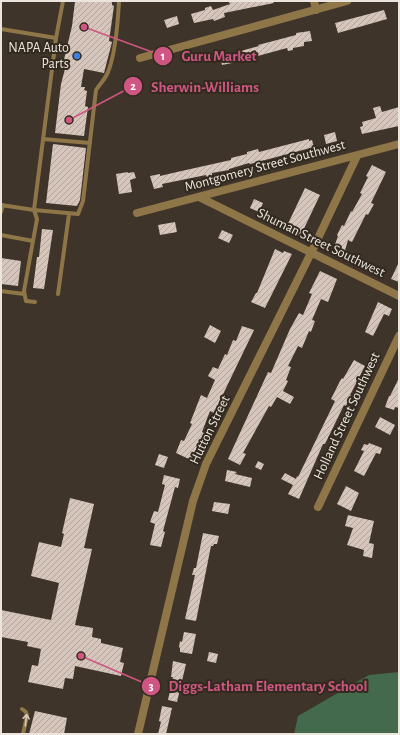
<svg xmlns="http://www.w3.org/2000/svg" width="400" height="735" font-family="'Alegreya Sans',sans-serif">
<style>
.green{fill:#436a4c}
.building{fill:url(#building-hatch)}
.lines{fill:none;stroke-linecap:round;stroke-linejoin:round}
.lane{stroke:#8f7648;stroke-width:4}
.street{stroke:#8f7648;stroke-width:8}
.oneway{stroke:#d5c9b8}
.shop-dot{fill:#3f7fe0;stroke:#332a1f;stroke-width:1.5}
.labels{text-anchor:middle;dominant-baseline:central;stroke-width:4;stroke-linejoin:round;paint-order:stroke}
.poi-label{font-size:14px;fill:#ece5de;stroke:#332a1f;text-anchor:end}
.street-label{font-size:14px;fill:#ece5de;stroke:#332a1f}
.leader{fill:none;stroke:#cf5682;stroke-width:1.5}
.callout-dot{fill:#cf5682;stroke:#332a1f;stroke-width:1.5}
.mark-label{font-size:12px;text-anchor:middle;font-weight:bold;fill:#fff}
.callout-label{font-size:15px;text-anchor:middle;font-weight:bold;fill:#cf5682;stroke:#332a1f;stroke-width:4;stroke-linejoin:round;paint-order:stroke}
</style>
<defs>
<pattern id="building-hatch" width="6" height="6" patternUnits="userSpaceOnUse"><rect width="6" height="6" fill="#d6c5bb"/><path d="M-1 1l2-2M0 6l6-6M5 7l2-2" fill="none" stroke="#b2a59d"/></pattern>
</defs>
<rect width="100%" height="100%" fill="#3e3429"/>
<path class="green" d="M399 672V734H294L298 716 369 675Z"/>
<path class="building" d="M75 1H112V5L114 6 109 41 112 42 111 46 104 73 84 69 81 87H85L84 90 87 91 85 106 88 107 84 136 55 133 61 84 66 65 63 64 72 26Z
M232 1H273L274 3 224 13 225 17 214 21 213 19 194 23 191 14 205 10V8L211 6 213 10 230 4 229 2Z
M384 10 387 19 338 33 335 23Z
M177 16 179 24 167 28 164 20Z
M310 31 312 41 304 42V46L293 48V50L288 51 287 48 254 57V58L242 61 222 65 220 55 234 53 259 46 258 45 296 35V33Z
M380 106 382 112 399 107V126L362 134 360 127 363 126 362 122 376 118 373 108Z
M335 132 337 141 326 144 324 135Z
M309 139V141L312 140 314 147 250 164 249 163 229 169V170L212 173V176L207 177 206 175 162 184 163 187 154 189 150 176 160 174V176L177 172 231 160V158L247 154V152L258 149 259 152Z
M53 144 86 148 80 200 77 206 46 203Z
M372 165 386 172 371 203 374 204 368 215 366 214 352 242 348 240 344 254 333 250 338 236 337 235 342 225 344 226 351 211 352 212 362 194 360 193 368 177 366 176Z
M128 172V173L134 172 136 178 130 180 132 192 119 194 116 174Z
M305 188 320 195 300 237 285 230Z
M254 199 263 203 259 212 250 208Z
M175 222 177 232 160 235 158 225Z
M42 229 53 230 44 289 33 288 37 257H39Z
M222 230 233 235 229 243 218 238Z
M275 249 283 253 284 251 292 254 265 308 251 302 256 293H257Z
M1 258 21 261 18 286 1 284Z
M399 262V282L391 279Z
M320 271 337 279 328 302 321 299 312 320 315 321 311 332 309 331 302 348 298 346 288 366 291 367 286 380 288 381 283 391 294 397 290 404 277 397 271 407 269 406 243 453 246 454 240 465 228 459 268 372 271 373 290 329 299 313 303 315 312 294 309 293Z
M378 302 392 309 389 316 384 314 373 336 365 332Z
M210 325 221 331 215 343 204 337Z
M242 326 254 330 214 413 210 411 202 432 204 433 191 460 176 453 181 440 184 441 192 424 190 423 201 395 207 398 215 380 208 376 213 367 218 369 225 354 227 355 233 340 236 341Z
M354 360 365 366 350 395 351 396 346 406 344 405 325 444H323L299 499 288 494 293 485 281 479 285 473 296 479 297 476 298 477 335 401 331 399 340 381 342 378 343 379Z
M399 378V408L395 407 394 410 385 407 389 396H390Z
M380 417 395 425 390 435 375 427Z
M369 443 382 448 380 454 376 453 364 476 354 471 364 451 361 450 364 444 368 445Z
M159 454 168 457 164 468 155 465Z
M258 461 264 464 261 470 255 467Z
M227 470 237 472 235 474 252 478 250 487 225 481Z
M164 475 180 479 178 488 175 487 163 531 165 532 161 547 150 545 155 524 150 522 154 511 158 512 165 485 162 484Z
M346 486 359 493 351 511 337 504Z
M70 498 94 504 84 548 92 549 75 625 93 628 92 637 101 639V643L123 648 120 662 124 663 121 676 75 666 73 679 65 678 63 689 28 682 32 665 38 666 41 649 27 646 28 642 1 637V610L51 620 59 583 31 576 39 542 61 547 64 534 62 533Z
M214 502 230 504 228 514 212 511Z
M348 515 374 521 369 543 374 544 372 558 363 556 364 550 347 545 353 528 345 526Z
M203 533 219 536 217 544H214L213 546H211L196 621 185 619 195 575H192L194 568H196Z
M184 632 196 634 192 654 180 652V648L179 647 180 641 182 642Z
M209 652 218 654 216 663 207 661Z
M173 661 186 664 177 702 168 700 173 677H171Z
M162 706 172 708 166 734H158L161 722 159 721Z
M35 711 67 718 64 734H29Z"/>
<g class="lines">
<path class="lane" d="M1 29 56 38 34 210 1 205
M56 38 63 1
M43 139 90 143
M1 212 3 205
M1 235 33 241 37 219 34 210 78 214 83 201 96 90C100 84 106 78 108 72 115 55 118 20 119 1
M33 241 24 291 26 301 35 302
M1 291 24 294
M58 294 69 214
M22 709 26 712 27 716 23 734"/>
<path class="street" d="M314 1 316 10
M140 58 347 1
M199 197 399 296
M137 213 399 144
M318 507 399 336
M138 734 193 501 206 464 311 253 357 156"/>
</g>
<defs><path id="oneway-shaft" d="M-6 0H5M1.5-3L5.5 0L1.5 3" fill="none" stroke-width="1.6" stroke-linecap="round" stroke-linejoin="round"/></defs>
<use class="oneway" href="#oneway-shaft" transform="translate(26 720) rotate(-83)"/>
<circle class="shop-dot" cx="77" cy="56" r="4"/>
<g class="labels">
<g class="poi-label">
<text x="69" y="48">NAPA Auto<tspan x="69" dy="16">Parts</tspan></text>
</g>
<g class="street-label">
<text transform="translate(265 166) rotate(-15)">Montgomery Street Southwest</text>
<text transform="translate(321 243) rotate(26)">Shuman Street Southwest</text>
<text transform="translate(347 416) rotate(-65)">Holland Street Southwest</text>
<text transform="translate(210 430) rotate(-64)">Hutton Street</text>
</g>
</g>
<path class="leader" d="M84 27L163 56M69 120L133 86M81 656L151 686"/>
<g class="callout-dot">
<circle cx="84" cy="27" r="4"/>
<circle cx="69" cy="120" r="4"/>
<circle cx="81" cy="656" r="4"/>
<circle cx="163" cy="56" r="10"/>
<circle cx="133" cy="86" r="10"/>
<circle cx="151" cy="686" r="10"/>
</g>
<g class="mark-label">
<text x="163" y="60">1</text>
<text x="133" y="90">2</text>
<text x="151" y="690">3</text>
</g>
<g class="callout-label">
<text x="219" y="61">Guru Market</text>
<text x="205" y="92">Sherwin-Williams</text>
<text x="268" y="691">Diggs-Latham Elementary School</text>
</g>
<rect width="400" height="735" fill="none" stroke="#ece5de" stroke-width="4"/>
</svg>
